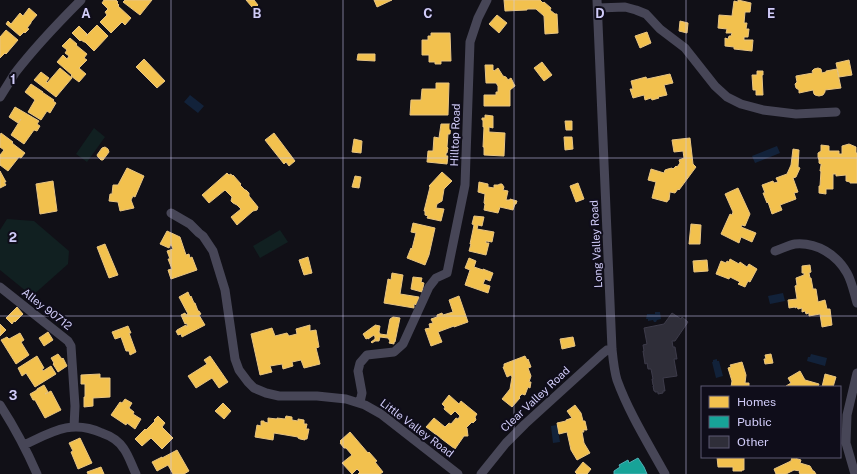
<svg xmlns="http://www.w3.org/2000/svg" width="857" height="474" font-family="'Public Sans',sans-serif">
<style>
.green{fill:#112021}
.water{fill:#12223a}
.homes{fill:#f2c14e;stroke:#e8c481}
.public{fill:#17a398;stroke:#4fafb5}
.building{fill:#2f2e39;stroke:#3d3b4a}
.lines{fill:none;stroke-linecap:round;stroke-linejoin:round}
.minor{stroke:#474657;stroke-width:9}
.grid{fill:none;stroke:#d1ccf9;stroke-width:1;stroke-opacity:0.55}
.labels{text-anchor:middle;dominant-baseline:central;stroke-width:4;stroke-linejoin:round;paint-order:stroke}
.street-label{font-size:11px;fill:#d1ccf9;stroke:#0f0d1a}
.grid-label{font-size:13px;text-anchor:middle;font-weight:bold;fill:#d1ccf9;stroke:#0f0d1a;stroke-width:4;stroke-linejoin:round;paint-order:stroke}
</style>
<rect width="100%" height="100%" fill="#111017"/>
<path class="green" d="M94 128 105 137 87 162 76 154Z
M7 219 34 221 69 251 68 264 32 296 0 270V230Z
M280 230 288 242 260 258 253 246Z"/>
<path class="water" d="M190 95 204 106 198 113 184 102Z
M777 146 780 153 755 163 752 156Z
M783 293 785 301 770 304 768 296Z
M655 312H660L661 319 657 320 656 322H654L653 320 648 321V319H646L647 314H655Z
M811 354 827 358 825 366 807 361 808 357H810Z
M717 359V361H719L723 376 716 378 712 362H713V360Z
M557 425 560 442 553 443 551 426Z"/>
<path class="homes" d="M104 0H116L118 2 117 3 119 5 118 6 131 18 125 25 122 22 111 33 100 22 107 15 105 12 108 9 102 3Z
M125 0H152L140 15 123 2Z
M246 0H254L258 5 255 8 253 6 252 7Z
M374 0H392L377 7Z
M504 0H540L543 3 544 2 551 8 550 10 555 14H557L558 33 545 34 544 16 536 9H527V10L505 11Z
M738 0 751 3 750 12H745L744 23H747L746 29H749L748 37H744V40H753L752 51 734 49V47L725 46V38L728 39 729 36H731L732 33H726L727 29 718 28 719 15 732 16 734 1 738 2Z
M29 8 37 15 31 22V23L27 28 29 29 25 33 24 32 20 36 6 24 8 21 11 24 20 13 23 16Z
M497 15 507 23 499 33 489 24Z
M680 21 688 23 687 33 679 31Z
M97 25 108 36 94 51 85 42H84L81 40 80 41 72 33 79 26 87 34 86 35V36Z
M6 30 18 40 6 54 5 53 0 58V37Z
M647 32 651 43 640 48 635 36Z
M431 33H450L451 61H441V64H435V62H429V55H422V40H428V36H431Z
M70 38 77 44 76 45 87 54 84 58 87 60 79 68 86 74 79 82 71 76 72 75 57 62 63 55 67 59 69 56 65 53 67 50 62 46Z
M358 54H375V61L357 60Z
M144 59 165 81 157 88 136 67Z
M849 60 852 75 839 77 836 63Z
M542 62 552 75 544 81 534 68Z
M485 65H493V70L494 71 498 68 503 76 506 77 508 80 511 78 515 86 510 90V106H484V95H496V92H498V86L496 83H486Z
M60 68 72 78 56 97 34 80 41 72 49 78 46 82 47 83Z
M818 68 821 69 822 73 826 72V71L837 69 841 88 825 90V92L823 95 819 96 815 95 814 94 813 90 799 93V90L796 88 795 84 797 82 796 77V76L813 73 812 71 814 69Z
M757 71H763V75H762L763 95H756V90H753L752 75H757Z
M670 74 673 83 664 85 667 95 658 97 659 98 652 100 651 98 645 100 644 95 633 98 630 89H633L631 81 646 77 647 79Z
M436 83H449L448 115H410L411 100H421L422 89H436Z
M31 84 43 92H42L54 100 53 101 56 103 50 113 47 111 41 120 28 112 35 100 25 92Z
M15 107 39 121 37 124 40 126 37 131 34 130 24 144 11 135 21 119 18 123 9 117Z
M485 115 493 116V128L489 127V132L505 133 504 156 484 155V147H483L484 127H483V120H482V118H485Z
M565 121H572V130H566Z
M441 124H451L450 134H448L447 147 448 148 447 153H446V156H448L447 164 427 162 428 151H433L434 137 439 138Z
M1 133 13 142 12 143 25 153 21 158 19 157 8 171 0 165V155L4 150 0 147V135Z
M274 133 295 161 289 166 286 162 284 164 265 140Z
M564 137H572L573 149 565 150Z
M690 138 693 164 696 167 679 190 678 189 675 193 670 192 669 200H668L667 202 652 198 656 182 648 180 651 169 664 173 665 170 668 169 672 168 673 169 676 166 677 167 680 163 679 160 684 158 683 151 674 152 672 140Z
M354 139 362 141 361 153 352 152Z
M849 144 856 147V153H857V183H850V182L846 181V175L836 176V174H833V189H826V194L819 193V186H820L821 171H820L821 165H822L819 163V160L818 157V153L821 151V145L829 146V151H839V154H842V146Z
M105 147 108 149 109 152 103 160H101L98 157 97 155 102 148Z
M793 149 799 150 798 167 800 168 796 177 793 178 798 192 794 193 796 199 780 205 782 210 772 214 768 202 767 203 763 193H765L762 185 773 181 774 183 778 182 776 178 787 174 791 165Z
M127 168 144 176 135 197 133 196 131 200 134 208 120 211 118 202 109 201 110 194H112L113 185H118Z
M0 171 6 182H4L6 185 0 188Z
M442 172 452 181 444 189 442 201 437 204 436 208 444 209 441 221 427 218 428 216 425 215V211H424L430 187 429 186Z
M227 173 229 175 231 174 232 176 233 175 241 184 240 185 245 190H246L249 193V196L258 207 257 210 253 211 237 225 231 217 241 209 237 205 233 203 231 201 232 197 225 190 209 203 202 195Z
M355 176 361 177 359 188 352 187Z
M53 181 57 211 40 214 36 184Z
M479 182 488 184V187L494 188V185H498L500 184H502L504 187 503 190 508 191 506 200H510V199L517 201 516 204H515L513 210 500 207 498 213 484 210 485 204 484 203 485 194 478 192Z
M578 183 584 199 576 202 570 186Z
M738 188 750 214 745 226 742 225 741 227 756 233 752 242 741 237 739 243 721 234 730 214 732 215 733 212 725 194Z
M474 216 484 217 482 226 478 225 477 229 494 232 492 242 486 241V243H489L486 255 469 251 471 244H470L474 225 472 224Z
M413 223 435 228 429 255 425 265 407 258 411 248 412 249 416 233 411 232Z
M691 224 701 225 700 244H689Z
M167 231 180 237 186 255 189 254 190 258 192 257 197 270 171 279 168 270 172 269 168 259H170L167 251 173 249 171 244 169 248 160 244Z
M105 244 118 275 109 278 97 247Z
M308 257 312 273 304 275 299 260Z
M469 258 476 261 474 267 483 270V269L493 273 490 281 485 279 483 284 490 286 488 293 465 285 470 270 465 268Z
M730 259 739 264 740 262 747 267 749 264 757 269 750 282 748 281 745 287 738 284 740 282 730 277 729 279 716 274 721 261 726 263 727 261 729 262Z
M707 260 708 271 694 272 693 261Z
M810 265 811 272 809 273 810 278H811L813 289H816L818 302 825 300 827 309H830L832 325 822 327 820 314 809 316V313L806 314 805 311 802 312V308L798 309 797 307 795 308V307L789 308 788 300 797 299 795 286 797 285 796 278 804 275V273H802V266Z
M392 273 403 275 400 294 419 297 417 305 414 304V308L384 303 388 279 391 280Z
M413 277 422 278 421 282 424 283 422 292 411 289Z
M188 292 190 297 191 296 194 303H195L198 311H199L201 314 199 315 205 325 182 337 181 334 178 335 176 331H177V330L186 325V326H188L186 323 185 324 181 315 185 313 186 315 188 314 179 297Z
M459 296 468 322 454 327V326L438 332 442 342 431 346 425 329 430 328 429 324 433 323 431 319 437 317V315L442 313 443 315 453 312 449 300Z
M17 307 23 314 15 322 14 321 12 324 6 318Z
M393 317 400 318 395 342H394V344L389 343 390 341 388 338 380 337 379 341H375L372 343 371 342 375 339V337L374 335 368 339V338L366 339 363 334 374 326V327L375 325 380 326 379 332 380 334 387 335 390 319Z
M0 324 6 330 0 336Z
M310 325V331L316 330 319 347 316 348 320 364 304 368 301 360 292 362 293 366 283 369 282 364 270 366 272 372 260 375 251 334 272 328 275 336 287 333 289 336 297 334 296 329Z
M128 326 131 333H129L136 352 130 355 129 351H126L121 337 115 339 112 332Z
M48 332 53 340 44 346 39 338Z
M20 333 24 340 21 342 29 355 16 364 1 340 7 337 9 339Z
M573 337 575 346 562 349 560 339Z
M58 354 62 359 63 358 67 366 58 372 53 364 54 363 51 358Z
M771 354 773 363 765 364 764 359H766L765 355Z
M37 356 44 368 42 369 43 371 51 366 56 374 35 387 26 373 22 376 18 368Z
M210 356 228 382 219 388 212 378 196 388 188 376 207 364 204 360Z
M525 356 527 360 528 359 531 367 528 368 531 376 529 382H531L530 388 528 387 525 395 522 394 519 397 520 398 512 407 502 399 510 389 512 377 511 375 507 377 503 367H504V364Z
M742 362 746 375 745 383H749V387H731L732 381 728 368 731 367 730 365Z
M800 371 805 380 819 384 818 387H787L786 386 791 383 788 378Z
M100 374V378H110V397L93 398V406L84 407V397H85V384H81V375Z
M825 374 836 377 833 387H822Z
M44 385 48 392 45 394 51 391 61 410 45 418 35 400H33L30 394 37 390V389Z
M449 395 459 404 461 401 477 414 475 417 476 420 473 423 472 422 466 428H467L468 436H464L455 449 426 427 434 418 445 427 449 423 451 424 456 418 458 419 460 416 455 411 451 415 444 409 445 407 442 404Z
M125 399 132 403 129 408 134 412 133 414 141 419 135 429 127 423 126 425 111 415 120 402 122 403Z
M223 403 231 411 224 419 215 411Z
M575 405 581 413 583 421H585L587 430H583L584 432H582L584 443 590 453 577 460 571 450 567 432 559 434 557 423 566 421V420L572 418 567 411Z
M158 416 165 423 162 427 173 438 162 449 151 438 142 446 135 439 145 429 146 430 155 421 154 420Z
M286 416 292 417V420L298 421V419L304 420V424H307L306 429H309L307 439H305V440L300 439 298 438V437L274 433 273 440 255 437 257 425 261 426V421H264V422L268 423V418L277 419V418L285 419Z
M350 432 368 453 369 452 377 461 375 462 383 472 380 474H358L360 472 357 469 352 474 342 463 352 455 346 448H344L340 443 341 442 340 441Z
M80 438 92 463 78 469 71 452 73 451 69 443Z
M177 450 189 471 184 474H173L168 465 157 471 152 462 162 457V458Z
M717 457H744V470H742V471H733V467H718Z
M792 457 801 460 800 463 810 466 813 471H814L816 474H800L799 472 800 471 794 470 786 474H776L774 469 791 461Z
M583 462 591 469 587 474H577L575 472Z
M101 467 104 474H88L87 472Z"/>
<path class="public" d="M638 458 644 467 647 474H614V471L620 467 619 465 628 460 629 463Z"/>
<path class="building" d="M672 313 681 319 682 317 688 322 675 341H672L673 347H675L677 359H674L677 376 663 378 665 391H663V393L658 394V392H655V391H654L653 386H654L653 385 652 379H653L651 369H648L647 363 645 364 643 351H644L643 345 647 344 644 328 664 324Z"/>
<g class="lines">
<path class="minor" d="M597 0 612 349C613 359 614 370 617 380 629 413 648 443 665 474
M598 8 625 7 636 10 646 14 660 29 685 48 715 86 727 97 741 104 763 110 796 114 836 112
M0 97C5 89 10 81 15 73 35 47 58 23 81 0
M171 213 190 224 199 233 203 236 213 251 225 290 235 359 239 370 248 382 254 388 266 393 279 396H317L346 399 365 405 381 414 458 474
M775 251C781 249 789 245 795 244 817 242 837 255 847 273 852 282 854 293 857 303
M0 287 68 341 71 346 75 406 74 427
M360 402 362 393 358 371 360 363 367 355 394 352 403 344 429 287 436 278 447 273 465 185 470 42 478 18 487 0
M0 405C15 428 26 449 37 474
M24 445C52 432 71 419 102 433 111 436 119 441 124 449 129 456 132 466 136 474
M481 474 506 443 525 424 602 354 607 350 612 349
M855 474 846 443 847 415 857 373"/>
</g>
<path class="grid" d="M171 0V474M343 0V474M514 0V474M686 0V474M0 158H857M0 316H857"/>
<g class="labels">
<g class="street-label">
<text transform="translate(455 135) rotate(-88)">Hilltop Road</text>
<text transform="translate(596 244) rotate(-93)">Long Valley Road</text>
<text transform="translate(47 309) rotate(38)">Alley 90712</text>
<text transform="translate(535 399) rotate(-43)">Clear Valley Road</text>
<text transform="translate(417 428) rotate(37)">Little Valley Road</text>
</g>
</g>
<g class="grid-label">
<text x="86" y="18">A</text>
<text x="257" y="18">B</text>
<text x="428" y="18">C</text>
<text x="600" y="18">D</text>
<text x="771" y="18">E</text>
<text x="13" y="84">1</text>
<text x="13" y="242">2</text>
<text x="13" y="400">3</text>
</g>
<rect x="701" y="386" width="140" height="72" fill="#0f0d1a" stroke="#5d5973"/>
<rect x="709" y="396" width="20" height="12" fill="#f2c14e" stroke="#5d5973"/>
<text x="737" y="406" font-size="12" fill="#d1ccf9">Homes</text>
<rect x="709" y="416" width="20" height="12" fill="#17a398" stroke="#5d5973"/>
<text x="737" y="426" font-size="12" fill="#d1ccf9">Public</text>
<rect x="709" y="436" width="20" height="12" fill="#2f2e39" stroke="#5d5973"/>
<text x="737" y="446" font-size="12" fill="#d1ccf9">Other</text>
</svg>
